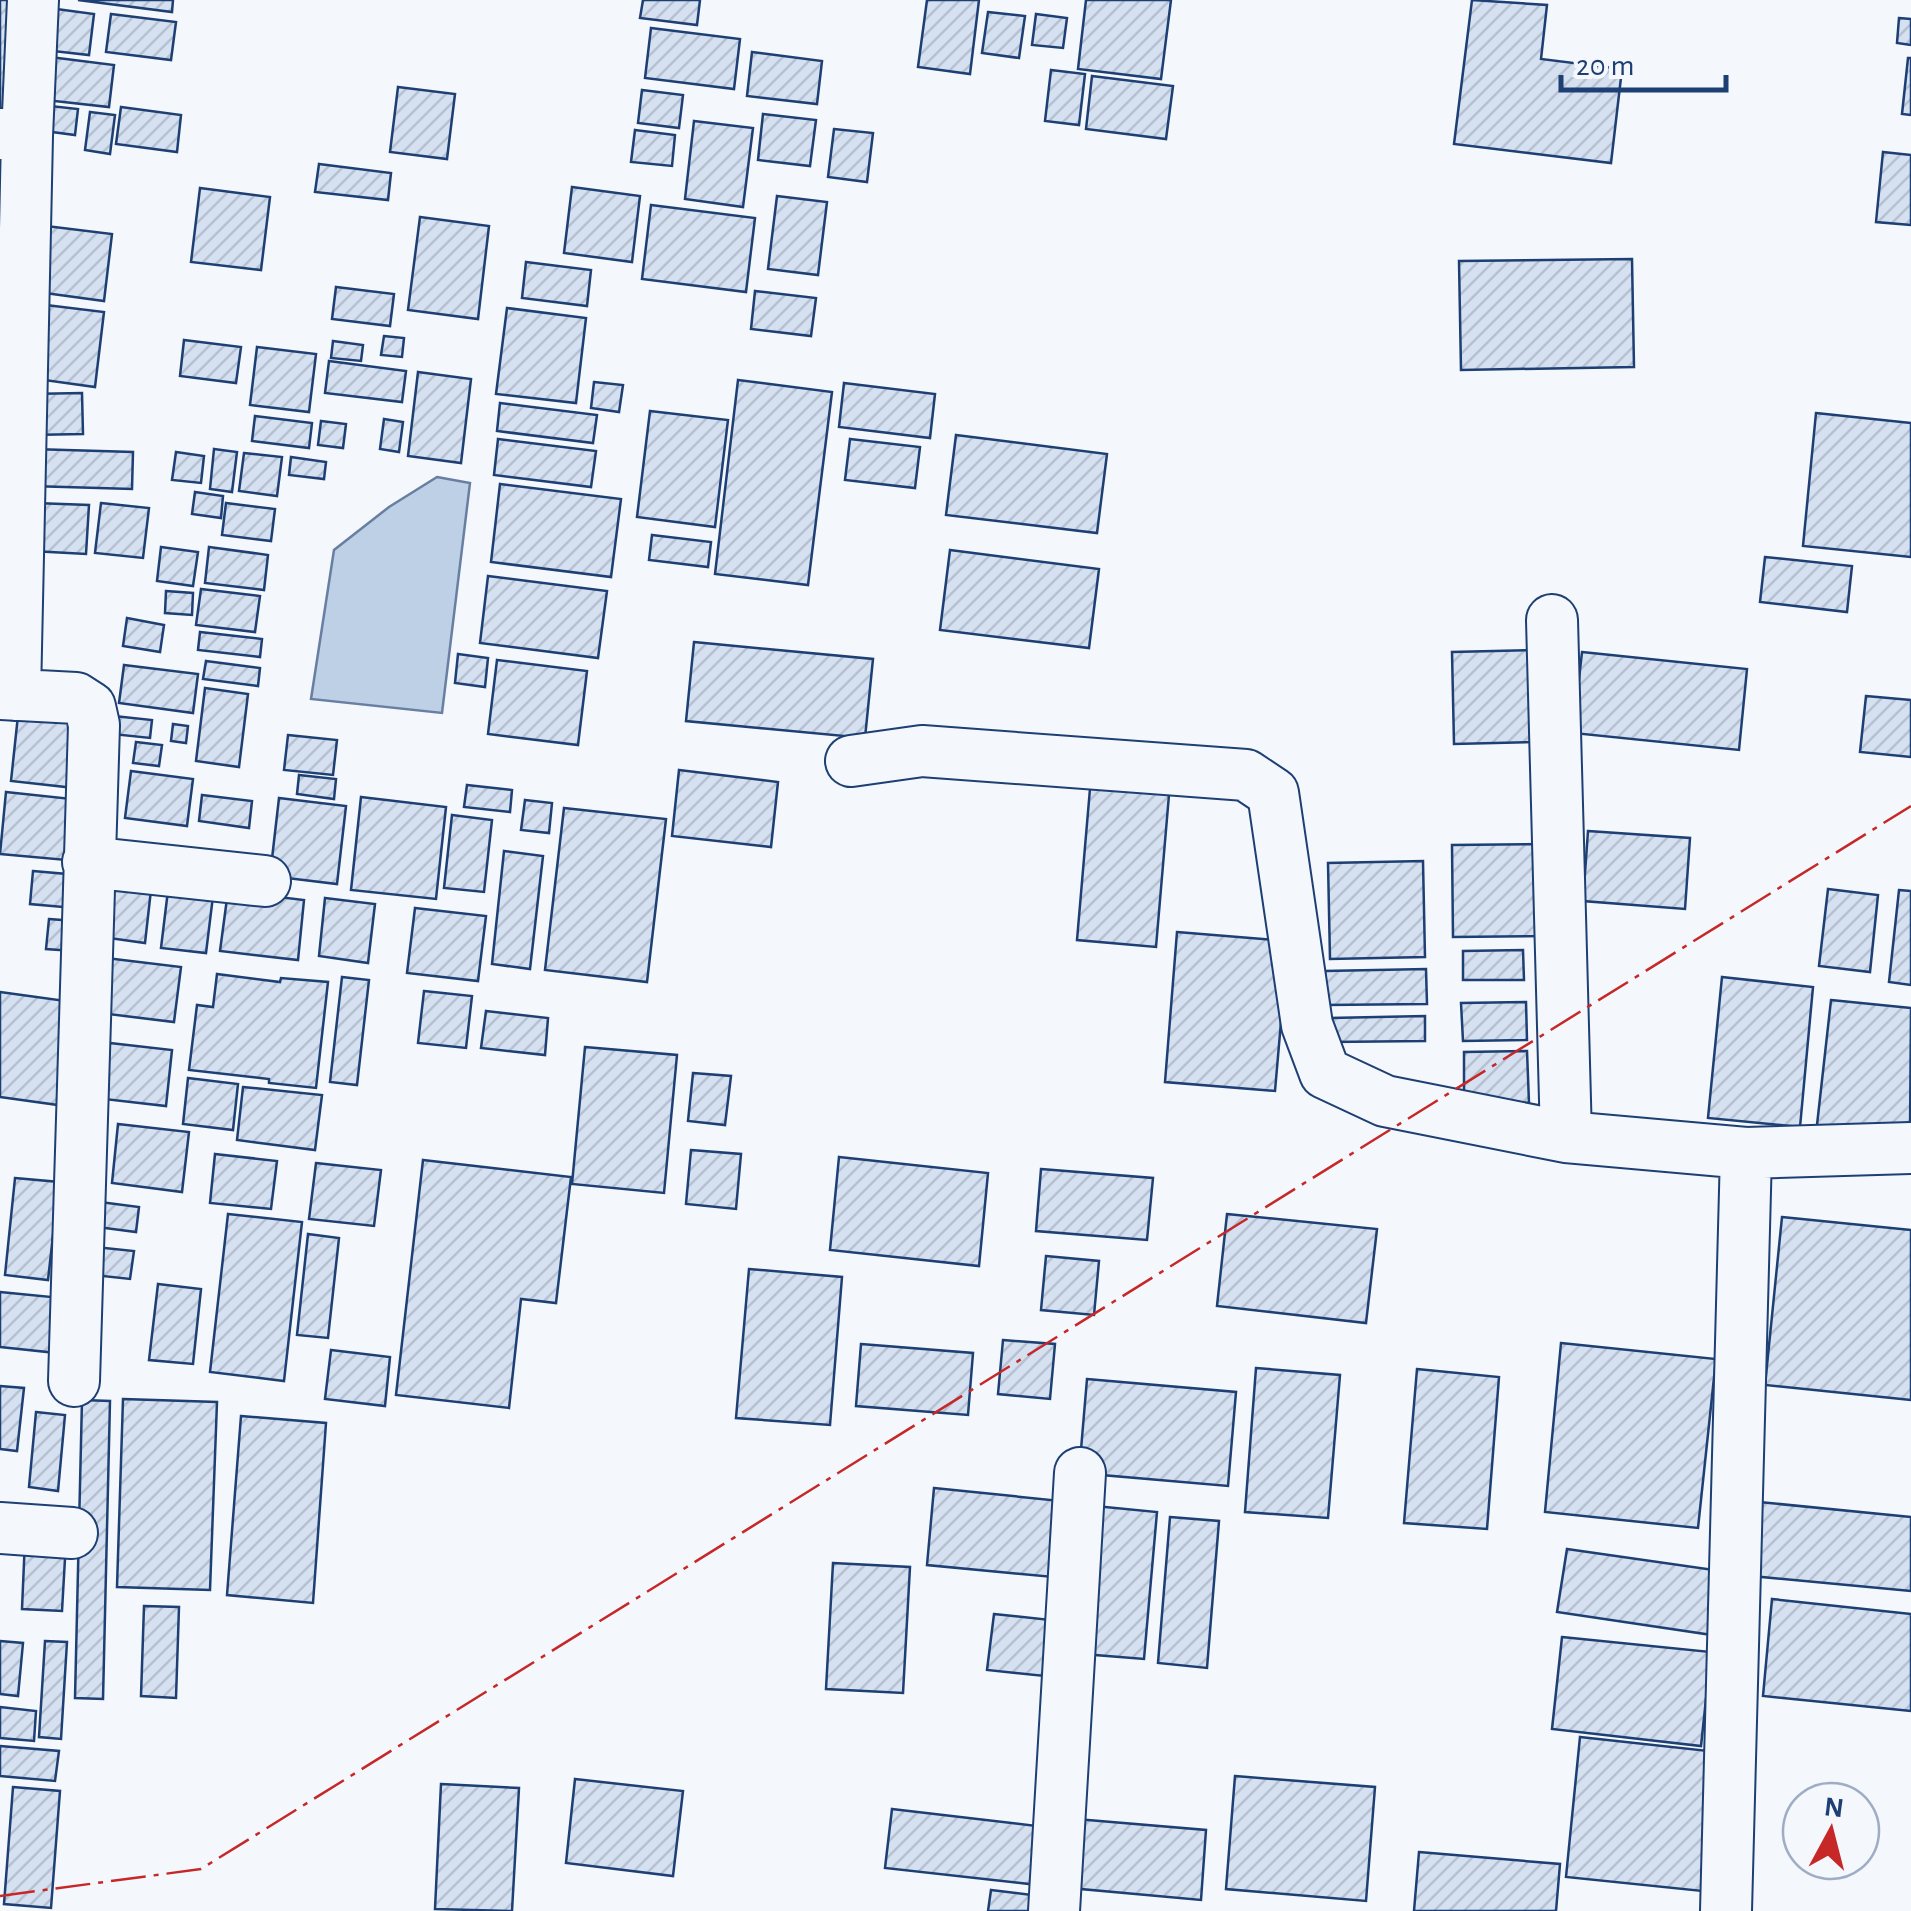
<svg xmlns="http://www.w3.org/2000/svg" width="1911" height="1911" font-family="'Alegreya Sans',sans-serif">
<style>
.water{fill:#bed0e5;stroke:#687fa3;stroke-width:2.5}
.building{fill:url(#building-hatch);stroke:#1d3f73;stroke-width:2.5}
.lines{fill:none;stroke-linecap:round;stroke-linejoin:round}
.street-casing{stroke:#1d3f73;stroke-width:54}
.street{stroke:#f4f7fb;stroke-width:50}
.power{stroke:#c62828;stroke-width:2.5;stroke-dasharray:35 8 5 8;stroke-linecap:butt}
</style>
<defs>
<pattern id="building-hatch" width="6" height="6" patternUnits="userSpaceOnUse" patternTransform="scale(2.5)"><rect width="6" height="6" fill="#d5e0f0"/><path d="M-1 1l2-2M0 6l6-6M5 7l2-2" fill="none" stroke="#b6c1d1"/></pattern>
</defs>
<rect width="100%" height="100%" fill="#f4f7fb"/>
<path class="water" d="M437 477 470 483 442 713 311 699 334 550 389 507Z"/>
<path class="building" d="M0 0H16L1 125H0Z
M78 0H173L172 12Z
M643 0H700L697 25 640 18Z
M927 0H979L970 74 918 67Z
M1086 0H1171L1161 79 1078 69Z
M1472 0 1547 5 1541 59 1622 69 1611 163 1454 144Z
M49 8 94 14 89 55 44 50Z
M988 12 1025 16 1019 58 982 53Z
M111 14 176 22 171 60 106 52Z
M1036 14 1067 18 1063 48 1032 45Z
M1899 18 1911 19V45L1897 43Z
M651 28 740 39 734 89 645 78Z
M752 52 822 61 817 104 747 96Z
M42 56 114 65 109 107 36 99Z
M1908 58H1911V115L1902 114Z
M1051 70 1085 74 1079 125 1045 121Z
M1092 76 1173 86 1166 139 1086 129Z
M398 87 455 94 447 159 390 152Z
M642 90 683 95 679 128 638 123Z
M32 104 78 109 75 135 29 129Z
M121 107 181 115 177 152 116 144Z
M90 112 115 115 110 154 85 150Z
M763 114 816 120 810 166 758 160Z
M694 121 753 128 743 207 685 199Z
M834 129 873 133 867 182 828 177Z
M635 130 675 135 672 166 631 162Z
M1883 152 1911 155V225L1876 222Z
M319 164 391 173 388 200 315 192Z
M572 187 640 196 632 262 564 253Z
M200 188 270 197 261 270 191 262Z
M777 196 827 202 818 275 768 269Z
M651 205 755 218 746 292 642 279Z
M420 217 489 226 478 319 408 310Z
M38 225 112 234 104 301 30 291Z
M1632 259 1634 367 1461 370 1459 261Z
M526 262 591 270 587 306 522 298Z
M336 287 394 294 390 326 332 319Z
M755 291 816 298 811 336 751 329Z
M46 305 104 312 95 387 37 379Z
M507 308 586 318 576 403 496 394Z
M384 336 404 338 402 357 381 355Z
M184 340 241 347 236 383 180 376Z
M333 341 363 345 361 361 331 358Z
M257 347 316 354 309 412 250 405Z
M329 361 406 371 402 402 325 393Z
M418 372 471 379 461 463 408 456Z
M738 380 832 392 808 585 715 574Z
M594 382 623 385 619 412 591 408Z
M844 383 935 394 930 438 839 427Z
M82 393 83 434 30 435 29 394Z
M500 403 597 415 593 443 497 431Z
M650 411 728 420 715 527 637 517Z
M1816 413 1911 423V557L1803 546Z
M255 416 312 423 309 448 252 441Z
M384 419 403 422 399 452 380 449Z
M321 421 346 424 343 448 318 445Z
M956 435 1107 454 1097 533 946 515Z
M498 439 596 451 591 487 494 475Z
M850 439 920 447 915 488 845 480Z
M32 449 133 452 132 489 31 486Z
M214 449 237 452 232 492 210 489Z
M176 452 204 456 201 483 172 480Z
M244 453 282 457 277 496 239 491Z
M291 457 326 462 324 479 289 475Z
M500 484 621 499 611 577 491 562Z
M195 492 223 496 221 518 192 514Z
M35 503 89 505 86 554 32 551Z
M101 503 149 508 143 558 95 553Z
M226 503 275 509 271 541 222 535Z
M652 535 711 542 708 567 649 560Z
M161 547 198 552 193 586 157 581Z
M209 547 268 555 264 590 205 583Z
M950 550 1099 569 1089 648 940 630Z
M1765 557 1852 566 1847 612 1760 602Z
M488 576 607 591 598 658 480 643Z
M201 589 260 596 255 632 196 625Z
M166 591 193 593 192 615 165 613Z
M127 618 164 625 160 652 123 646Z
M200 632 262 639 260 657 198 650Z
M694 642 873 659 865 738 686 721Z
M1534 650 1535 742 1454 744 1452 652Z
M1582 652 1747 669 1739 750 1573 733Z
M458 654 488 658 485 687 455 683Z
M497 660 587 671 578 745 488 734Z
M206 661 260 668 258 686 203 679Z
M124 665 198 674 193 713 119 703Z
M205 688 248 694 239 767 196 761Z
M1866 696 1911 700V757L1860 752Z
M19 706 84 713 75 788 11 781Z
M114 716 152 720 150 738 112 734Z
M173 724 188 726 186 743 171 741Z
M288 735 337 740 333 775 284 770Z
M136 742 162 745 159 766 133 763Z
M679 770 778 782 771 847 672 836Z
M131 771 193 779 187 826 125 818Z
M299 775 336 779 334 799 297 794Z
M1091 777 1170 783 1156 947 1077 940Z
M467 785 512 790 510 812 464 807Z
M6 792 72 799 66 860 0 854Z
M202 795 252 801 249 828 199 821Z
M361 797 446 807 436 899 351 890Z
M279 798 346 806 337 884 270 876Z
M525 800 552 803 549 833 521 830Z
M564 808 666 819 647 982 545 970Z
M452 815 492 820 484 892 444 888Z
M1588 831 1690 838 1685 909 1583 901Z
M1546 844 1547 936 1453 937 1452 845Z
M504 851 543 856 530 969 492 964Z
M1423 861 1425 957 1330 959 1328 863Z
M33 871 78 875 74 908 30 904Z
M110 876 152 881 145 943 102 937Z
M169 882 214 888 206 953 161 948Z
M1828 889 1878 895 1870 972 1819 966Z
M1899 890 1911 891V985L1889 982Z
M228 891 304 900 298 960 220 951Z
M325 898 375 904 368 963 319 956Z
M415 908 486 916 478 981 407 973Z
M49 919 75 921 73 951 46 949Z
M1177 932 1288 941 1275 1091 1165 1082Z
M1523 950 1524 980H1463V951Z
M106 958 181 967 174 1022 100 1013Z
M1426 969 1427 1004 1326 1005 1325 971Z
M217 974 280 982 281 978 328 982 316 1088 269 1083V1079L189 1070 197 1005 213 1007Z
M342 977 369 980 357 1085 330 1082Z
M1722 977 1813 987 1800 1127 1708 1118Z
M424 991 472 996 466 1048 418 1043Z
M0 992 73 1002 58 1105 0 1097Z
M1831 1000 1911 1008 1910 1134 1817 1125Z
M1526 1002 1527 1040 1463 1041 1461 1003Z
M486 1011 548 1018 545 1055 481 1048Z
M1425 1016V1041L1330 1042V1018Z
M110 1043 172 1050 166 1106 104 1099Z
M585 1047 677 1055 664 1193 572 1184Z
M1527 1051 1529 1103 1464 1104V1052Z
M693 1073 731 1076 725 1125 688 1121Z
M188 1078 238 1084 233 1130 183 1124Z
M243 1087 322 1095 315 1150 237 1140Z
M118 1124 189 1132 182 1192 112 1183Z
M691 1150 741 1154 736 1209 686 1204Z
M215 1154 277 1161 271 1209 210 1203Z
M839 1157 988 1173 979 1266 830 1250Z
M423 1160 571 1177 556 1303 521 1299 509 1408 396 1395Z
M316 1163 381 1170 374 1226 309 1219Z
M1041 1169 1153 1178 1147 1240 1036 1231Z
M15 1178 59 1182 48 1280 5 1275Z
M100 1202 139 1207 136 1232 97 1227Z
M228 1214 302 1222 284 1381 210 1372Z
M1227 1214 1377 1229 1366 1323 1217 1306Z
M1782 1217 1911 1230V1400L1765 1385Z
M308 1234 339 1238 328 1338 297 1335Z
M95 1247 134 1251 130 1279 93 1275Z
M1046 1256 1099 1261 1094 1315 1041 1310Z
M749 1269 842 1277 830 1425 736 1418Z
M158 1284 201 1289 193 1364 149 1360Z
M0 1292 62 1298 57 1353 0 1347Z
M1003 1340 1055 1344 1050 1399 998 1394Z
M1561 1343 1716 1359 1698 1528 1545 1512Z
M861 1344 973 1353 968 1415 856 1406Z
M331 1350 390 1357 385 1406 325 1399Z
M1256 1368 1340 1375 1328 1518 1245 1512Z
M1417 1369 1499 1377 1487 1529 1404 1523Z
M1087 1379 1236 1392 1228 1486 1079 1473Z
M0 1386 24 1388 17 1451 0 1449Z
M123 1399 217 1402 210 1590 117 1587Z
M82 1400 110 1401 103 1699 75 1698Z
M36 1412 65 1415 58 1491 29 1487Z
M241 1416 326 1423 313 1603 227 1595Z
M934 1488 1061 1501 1053 1577 927 1565Z
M1759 1502 1911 1517V1591L1752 1576Z
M1095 1506 1157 1512 1144 1659 1083 1654Z
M1170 1517 1219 1521 1207 1668 1158 1663Z
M25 1539 66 1541 62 1611 22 1609Z
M1567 1549 1721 1571 1712 1635 1557 1612Z
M833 1563 910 1567 903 1693 826 1689Z
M1772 1599 1911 1614V1711L1763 1696Z
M144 1606 179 1607 176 1698 141 1696Z
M994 1614 1060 1621 1054 1677 987 1670Z
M1562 1637 1711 1652 1701 1746 1552 1729Z
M0 1641 23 1643 18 1696 0 1694Z
M45 1641 67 1642 61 1739 39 1737Z
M0 1707 36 1711 34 1741 0 1738Z
M1580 1737 1718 1752 1702 1891 1566 1877Z
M0 1746 59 1751 55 1781 0 1776Z
M1235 1776 1375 1787 1366 1901 1226 1889Z
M575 1779 683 1791 673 1876 566 1863Z
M441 1784 519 1788 512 1911 435 1909Z
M13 1787 60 1791 51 1908 4 1904Z
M892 1809 1045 1827 1038 1885 885 1868Z
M1076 1819 1206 1830 1201 1900 1070 1888Z
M1419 1852 1560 1864 1556 1911H1414Z
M991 1890 1048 1897 1046 1911H988Z"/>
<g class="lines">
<defs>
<path id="street" d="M0 134 27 136 15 695
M27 136 33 0
M1552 620 1566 1137
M0 694 76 698 90 707 94 725 74 1381
M851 761 922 751 1246 775 1273 793 1307 1025 1325 1073 1385 1101 1566 1137 1746 1153 1726 1911
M88 862 265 881
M1746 1153 1911 1148
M0 1528 72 1533
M1054 1911 1080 1473"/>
</defs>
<use href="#street" class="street-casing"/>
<use href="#street" class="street"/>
<path class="power" d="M0 1896 201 1869 1911 806"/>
</g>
<g transform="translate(1831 1831) rotate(7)"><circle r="48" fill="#f4f7fb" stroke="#9eadc5" stroke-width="2.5"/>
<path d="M0-8L18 38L0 25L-18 38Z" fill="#c62828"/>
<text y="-15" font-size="28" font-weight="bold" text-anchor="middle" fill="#1d3f73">N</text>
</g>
<path d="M1561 75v15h165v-15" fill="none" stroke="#1d3f73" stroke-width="5"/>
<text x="1576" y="75" font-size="30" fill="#1d3f73" stroke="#f4f7fb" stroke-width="8" paint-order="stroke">20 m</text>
</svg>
